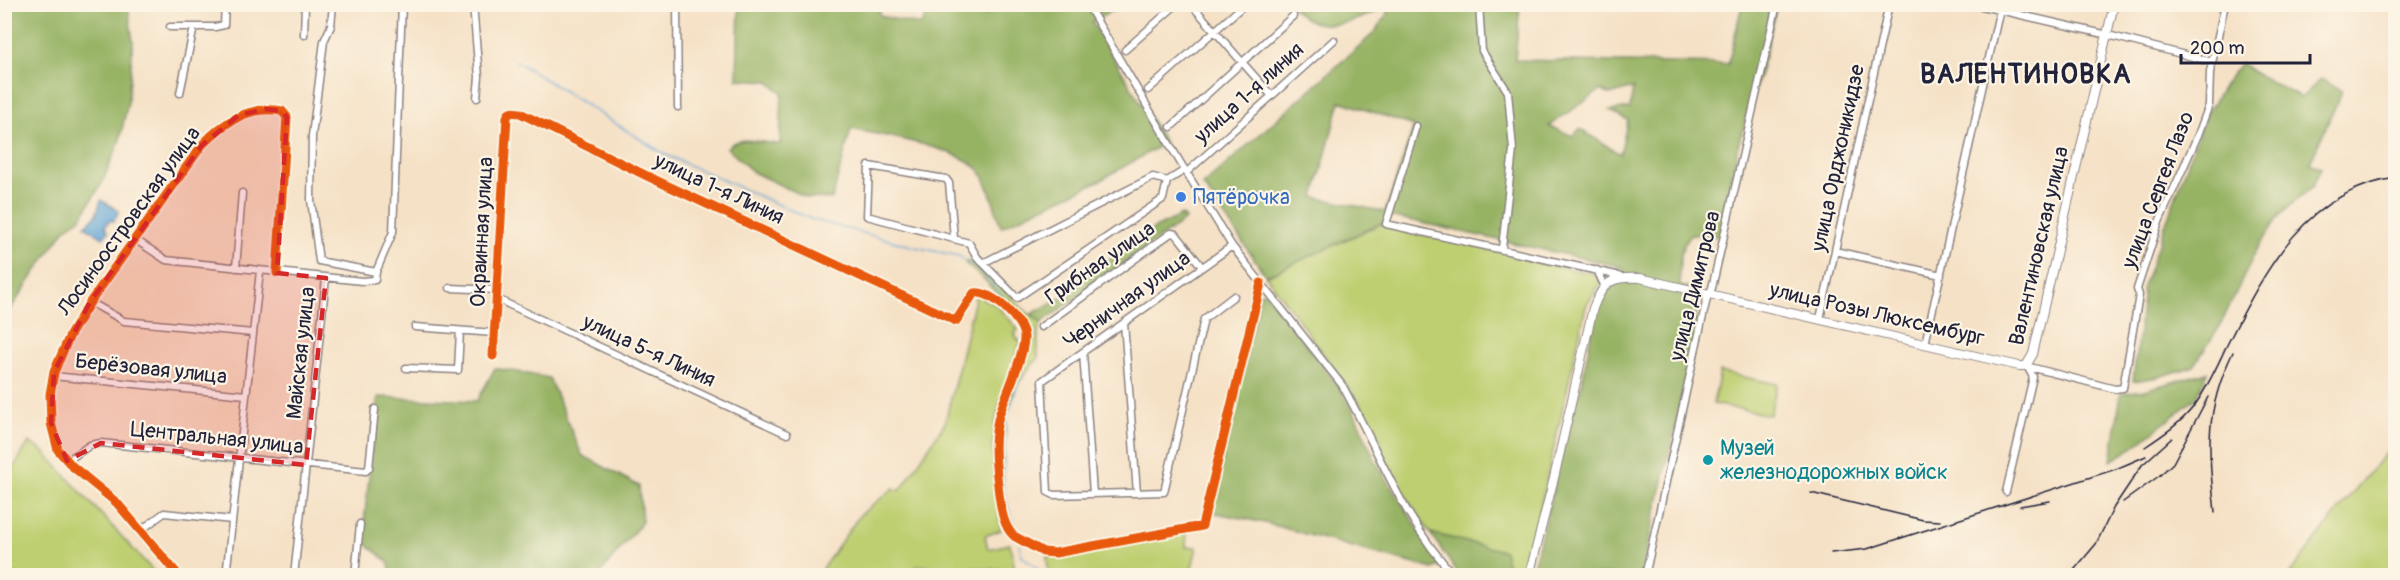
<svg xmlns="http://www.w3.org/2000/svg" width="2400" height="580" font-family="Pangolin,sans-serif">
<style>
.green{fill:#becf71;stroke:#707856;stroke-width:1.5}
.forest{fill:#96b263;stroke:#5c6a4f;stroke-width:1.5;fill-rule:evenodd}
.water{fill:#61a4d5;stroke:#426388;stroke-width:1.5}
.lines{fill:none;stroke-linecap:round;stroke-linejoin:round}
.stream{stroke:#61a4d5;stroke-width:1.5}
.minor-casing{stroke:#8c8280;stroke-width:9}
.major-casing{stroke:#8c8280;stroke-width:10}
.minor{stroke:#fff;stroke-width:6}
.major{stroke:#fff;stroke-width:8}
.rail{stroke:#22223b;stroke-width:1.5}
.cycleway-casing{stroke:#fcf5e5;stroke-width:13}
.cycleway{stroke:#e8590c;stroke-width:9}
.marked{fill:#d62828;fill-opacity:0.2;stroke:#d62828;stroke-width:4.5;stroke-dasharray:12 8;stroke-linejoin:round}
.shop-dot{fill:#3f7fe0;stroke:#fcf5e5;stroke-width:2}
.culture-dot{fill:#0f9aa8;stroke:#fcf5e5;stroke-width:2}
.labels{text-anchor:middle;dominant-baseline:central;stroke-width:4.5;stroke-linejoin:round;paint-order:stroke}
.street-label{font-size:21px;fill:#22223b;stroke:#fcf5e5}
.shop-label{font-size:21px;fill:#366cbe;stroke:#fcf5e5;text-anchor:start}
.culture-label{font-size:21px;fill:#0d838f;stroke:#fcf5e5;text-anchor:start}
.district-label{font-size:27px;font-weight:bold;letter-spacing:1.5px;fill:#22223b;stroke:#fcf5e5}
</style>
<rect width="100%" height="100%" fill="#fcf5e5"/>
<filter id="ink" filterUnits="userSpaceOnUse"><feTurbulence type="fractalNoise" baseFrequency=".0167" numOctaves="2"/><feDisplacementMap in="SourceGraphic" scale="12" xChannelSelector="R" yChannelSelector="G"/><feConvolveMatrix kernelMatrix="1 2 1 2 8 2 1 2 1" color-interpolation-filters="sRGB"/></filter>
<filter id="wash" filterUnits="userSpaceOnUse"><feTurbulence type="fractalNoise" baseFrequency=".008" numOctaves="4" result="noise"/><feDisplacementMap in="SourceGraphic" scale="24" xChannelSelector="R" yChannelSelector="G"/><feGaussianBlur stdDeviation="1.35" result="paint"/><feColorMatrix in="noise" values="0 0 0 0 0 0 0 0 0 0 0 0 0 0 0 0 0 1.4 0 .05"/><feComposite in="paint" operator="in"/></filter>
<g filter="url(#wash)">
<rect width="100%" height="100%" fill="#f5e1c6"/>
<path class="green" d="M1380 224 1597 275 1601 282 1586 306 1525 575H1510L1503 551 1430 533 1397 484 1361 405 1266 276Z
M973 256C989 272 1004 288 1019 305 1025 312 1034 316 1041 323L1038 332V359C996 400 1008 435 1002 486 1001 463 998 439 1003 416 1009 387 1026 362 1028 331L985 280 965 263Z
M976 295 996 305 1018 329 1015 334 1017 339 1021 341 996 418 992 448 1001 530 985 536 988 549 1010 544 1015 570 918 566 897 575 817 576 860 515 894 488 898 491 902 488 945 423Z
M1720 372 1777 384 1770 415 1713 404Z
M29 442 43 451 157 575H5V482Z
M2395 442V575H2289L2349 497Z
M1187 532 1186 547H1197L1190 575H1056L1048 570 1047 556Z"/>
<path class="forest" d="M5 4 128 5 133 42 128 102 119 143 102 183 80 219 65 229 5 317Z
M739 4 877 5 881 16 921 25 933 5H967L987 15 993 5H1119V7L1092 22 1165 143 1101 180 1001 227C995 210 991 189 982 174 967 148 879 135 851 129L832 199 807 198 753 172 727 148C739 133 764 144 780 144L782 93 768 81 737 79Z
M1291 5H1392C1359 19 1319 41 1291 5Z
M1393 5H1520L1515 60 1728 64 1742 5H1777L1765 56 1738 146 1721 237 1691 234C1679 243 1679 271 1680 286L1691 288 1697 302 1696 319 1699 326 1641 575H1531L1577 397 1580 392 1596 309 1606 285 1625 276 1622 267 1390 216 1380 224 1266 276 1203 185 1374 33ZM1633 88 1630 108 1610 111 1628 120 1620 154 1580 129 1573 136 1549 126 1601 90 1610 95ZM1340 101 1414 126 1385 212 1314 197Z
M2241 63 2253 72 2301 98 2321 79 2342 91 2310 163 2321 168 2313 186 2279 216 2257 249 2220 326 2194 366 2159 377 2133 381 2143 297 2142 289 2205 116 2226 82Z
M1182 215 1185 220 1041 323 1032 314 1067 294 1078 281 1157 227Z
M1264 291 1339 387 1354 412 1377 464 1441 565 1433 569 1265 523 1211 512 1260 295Z
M495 368 549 378 582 455 639 486 642 522 599 575H392L388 562 362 540 378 397 477 401Z
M2207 372 2197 397 2134 447 2111 461 2121 393 2145 390Z
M1430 533 1504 551 1510 575H1461L1457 572Z"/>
<path class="water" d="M101 200 119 211 114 221H109L105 226 108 232 103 238 85 226 96 215Z"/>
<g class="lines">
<path class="stream" d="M516 61 664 154 811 219 915 247 959 256 983 274 1035 332 1007 417 1003 488 1015 533
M1019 544 1022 556 1047 576"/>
</g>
</g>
<g filter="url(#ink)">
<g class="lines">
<defs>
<path id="minor" d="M333 4 331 26 324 41 312 136 311 200 319 261 376 272 393 232 402 4
M473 4 479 77 477 98
M677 4 678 107
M1087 4 1180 162 1232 246 1342 385C1378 448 1403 522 1455 576
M1191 4 1271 95
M1479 4 1482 51 1508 92 1513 150 1502 248
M1973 4 2108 35 2212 62
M170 27H215L224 25 225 4
M304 35 305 4
M1125 50 1177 4
M1148 90 1245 4
M180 93 194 27
M1416 126 1386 224 1616 275 1622 278
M1171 127 1293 16
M1187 172 1334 40
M1167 181 1185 170
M954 238 949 183 946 179 869 166 867 216 969 243 977 257 1017 298 1163 199 1167 181
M136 240 166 260 362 281 375 280 376 272
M1232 246 1042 381 1048 492 1054 495 1164 492 1204 319 1234 296
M1835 251 1941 275
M983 263 1153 177 1167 181
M236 268 242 193
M1597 270 1604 285
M450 288 497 290
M497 299 787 434
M90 302 124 321 253 333
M1820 319 1889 4
M1124 323 1137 493
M415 327 494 333
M1041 327 1171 233 1176 234 1202 267
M1925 344 2001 4
M1083 352 1093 494
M493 356 507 117 510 112 520 113 647 176 956 321 974 293C990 289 1025 321 1024 338 1024 357 1005 396 999 416 992 441 996 468 999 494 1001 508 1003 526 1014 536L1043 552 1055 553 1202 526 1261 283
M2026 366 2115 389 2123 388 2139 295 2137 289 2159 222 2198 135 2209 105 2210 72 2225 4
M406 368 458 370 460 331
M53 376 246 395
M67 461 90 445 101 443 366 471 369 468 375 409
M2006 492 2033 377 2028 368
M140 531 164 513 232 520
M179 576 117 503 72 466 58 450 51 423 50 394 54 372 70 335 90 302 202 145C224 122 249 105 282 111L287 117 277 273
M226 576 260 271
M294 576 326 278
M355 576 360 524
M1645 576 1707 298 1712 288 1777 4"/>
<path id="major" d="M1529 576 1554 478 1593 308C1603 282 1611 276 1640 278L2019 366H2026L2033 354 2114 4"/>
</defs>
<use href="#minor" class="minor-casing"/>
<use href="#major" class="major-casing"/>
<use href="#minor" class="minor"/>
<use href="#major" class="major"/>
<path class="rail" d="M2145 447C2163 435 2181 423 2194 406 2209 386 2218 363 2229 341 2266 268 2307 190 2396 178
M1811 493 1923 520 1940 521
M2123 502 2159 476 2173 463 2208 397
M2020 506 2050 501
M2215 512C2208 448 2204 412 2233 352
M1831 553 1867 549 2116 469 2146 456
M2069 576 2096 544 2114 507 2142 465 2172 438"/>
<defs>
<path id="cycleway" d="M493 356 507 117 510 112 520 113 647 176 956 321 974 293C990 289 1025 321 1024 338 1024 357 1005 396 999 416 992 441 996 468 999 494 1001 508 1003 526 1014 536L1043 552 1055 553 1202 526 1261 283
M179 576 117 503 72 466 58 450 51 423 50 394 54 372 70 335 90 302 202 145C224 122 249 105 282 111L287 117 277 273"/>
</defs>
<use href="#cycleway" class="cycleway-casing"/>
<use href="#cycleway" class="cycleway"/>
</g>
</g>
<path class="marked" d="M266 109 282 111 287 117 277 273 326 278 306 465 101 443 67 461 51 423 54 372 90 302 202 145 239 115Z"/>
<circle class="shop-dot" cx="1181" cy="197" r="6"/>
<circle class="culture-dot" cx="1708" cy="460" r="6"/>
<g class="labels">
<g class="street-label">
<text transform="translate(1249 93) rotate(-42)">улица 1-я линия</text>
<text transform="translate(1838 158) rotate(-78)">улица Орджоникидзе</text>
<text transform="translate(719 189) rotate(25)">улица 1-я Линия</text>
<text transform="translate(2158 190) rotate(-69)">улица Сергея Лазо</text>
<text transform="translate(129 221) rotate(-54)">Лосиноостровская улица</text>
<text transform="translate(482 232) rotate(-87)">Окраинная улица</text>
<text transform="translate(2039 246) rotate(-77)">Валентиновская улица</text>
<text transform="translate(1100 263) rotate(-35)">Грибная улица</text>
<text transform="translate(1695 286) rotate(-76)">улица Димитрова</text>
<text transform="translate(1127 300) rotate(-36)">Черничная улица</text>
<text transform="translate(1877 314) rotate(13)">улица Розы Люксембург</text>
<text transform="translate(649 351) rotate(25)">улица 5-я Линия</text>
<text transform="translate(301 353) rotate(-84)">Майская улица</text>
<text transform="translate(151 369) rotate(6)">Берёзовая улица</text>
<text transform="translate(217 438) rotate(6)">Центральная улица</text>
</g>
<g class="shop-label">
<text x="1193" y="197">Пятёрочка</text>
</g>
<g class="culture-label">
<text x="1720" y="448">Музей<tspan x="1720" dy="24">железнодорожных войск</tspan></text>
</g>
<g class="district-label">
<text x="2026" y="74">ВАЛЕНТИНОВКА</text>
</g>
</g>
<rect width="2400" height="580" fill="none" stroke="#fcf5e5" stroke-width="24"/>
<path d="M2181 54v9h129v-9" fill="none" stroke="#22223b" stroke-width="3"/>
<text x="2190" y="54" font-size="18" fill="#22223b" stroke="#fcf5e5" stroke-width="4.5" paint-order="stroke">200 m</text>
</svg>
